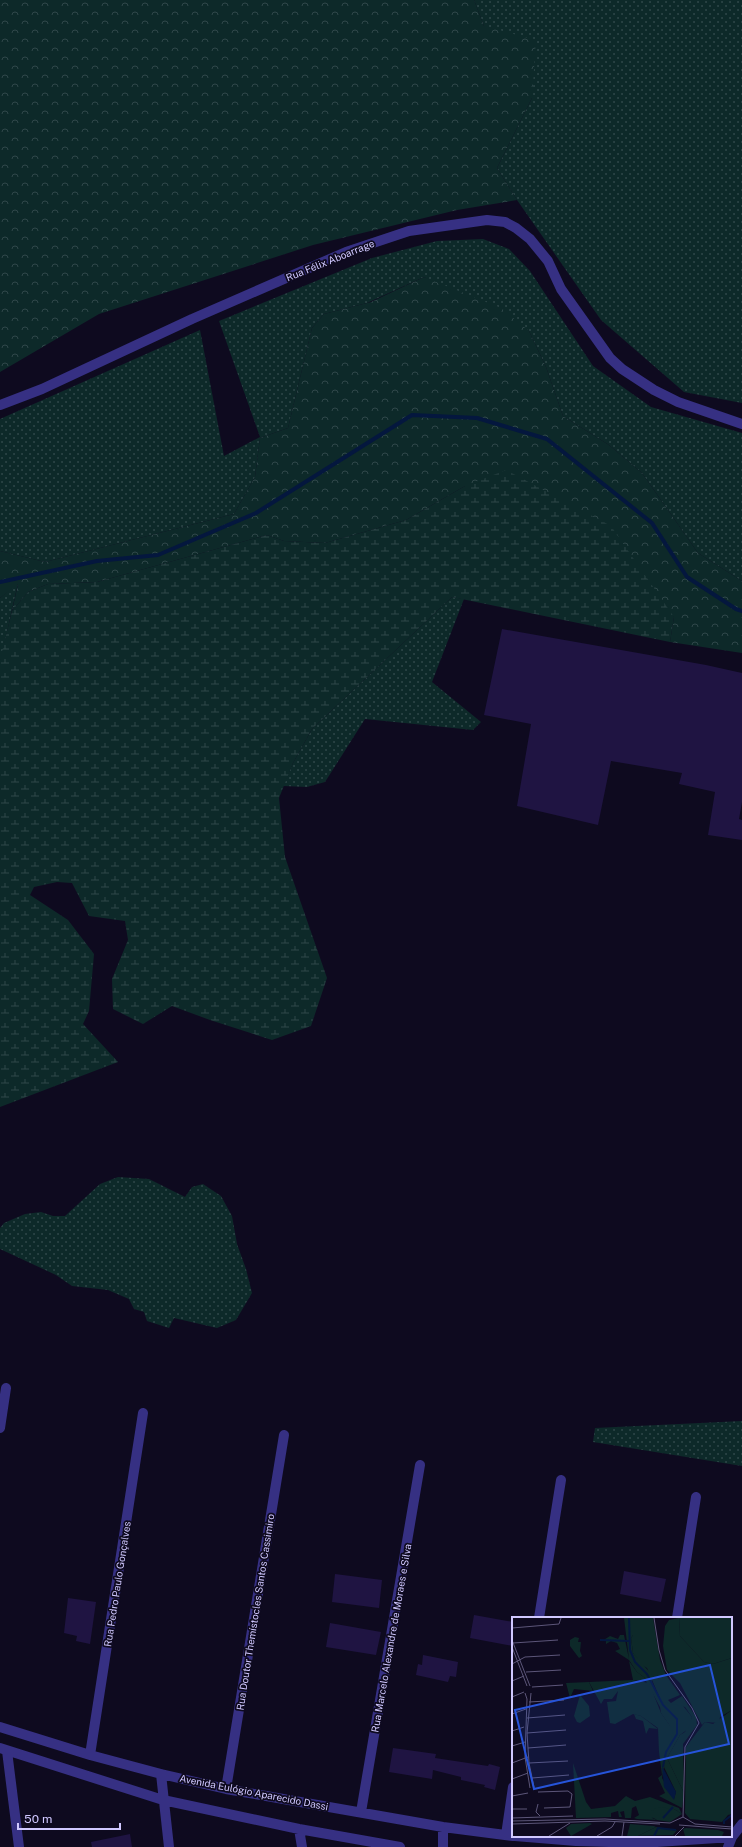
<svg xmlns="http://www.w3.org/2000/svg" width="742" height="1847" font-family="'Public Sans',sans-serif">
<style>
.grass{fill:url(#grass-dots)}
.forest{fill:url(#forest-crowns)}
.wetland{fill:url(#wetland-marsh)}
.lines{fill:none;stroke-linecap:round;stroke-linejoin:round}
.stream{stroke:#04173e;stroke-width:4}
.building{fill:#1f1442}
.minor{stroke:#363083;stroke-width:10}
.labels{text-anchor:middle;dominant-baseline:central;stroke-width:3.5;stroke-linejoin:round;paint-order:stroke}
.street-label{font-size:10px;fill:#d0c8ff;stroke:#0e0a1f}
.inset-river{fill:none;stroke:#04173e;stroke-width:2}
.inset-road{fill:none;stroke:#5c5679;stroke-width:1}
.view{fill:#2654da;fill-opacity:0.15;stroke:#2654da;stroke-width:2}
.inset-edge{fill:none;stroke:#d0c8ff;stroke-width:2}
</style>
<defs>
<pattern id="grass-dots" width="8" height="8" patternUnits="userSpaceOnUse"><rect width="8" height="8" fill="#0d2929"/><path d="M2 2h.1M6 6h.1" fill="none" stroke="#2f4749" stroke-width="1.8" stroke-linecap="round"/></pattern>
<pattern id="forest-crowns" width="20" height="18" patternUnits="userSpaceOnUse"><rect width="20" height="18" fill="#0d2929"/><path d="M2 6a3 3 0 1 1 6 0M12 15a3 3 0 1 1 6 0" fill="none" stroke="#2f4749"/></pattern>
<pattern id="wetland-marsh" width="20" height="14" patternUnits="userSpaceOnUse"><rect width="20" height="14" fill="#0d2929"/><path d="M1 5h8M5 5V1M11 12h8M15 12V8" fill="none" stroke="#2f4749"/></pattern>
</defs>
<rect width="100%" height="100%" fill="#0e0a1f"/>
<path class="grass" d="M474 0H742V403L684 392 601 320 517 200 497 168 532 98 484 26Z
M483 239 509 249 530 271 593 366 651 407 742 433V581L698 553 642 473 609 445 563 416 546 367 529 331 424 277 367 303 324 314 312 328 288 428 260 438 255 477 234 514 45 562 0 551V419L200 330 224 456 260 437 219 321 372 258 437 241Z
M18 583 1 659 0 660V598Z
M452 597 464 599 432 682 481 722 473 730 365 719 325 782 307 787 283 786 293 763 312 729Z
M118 1177 149 1179 185 1197 192 1187 203 1184 221 1196 232 1216 237 1244 246 1269 252 1293 236 1320 217 1328 174 1318 169 1328 147 1321 144 1312 134 1309 129 1299 108 1290 72 1286 56 1275 0 1249V1228L4 1223 25 1214 41 1212 53 1216H65L100 1184Z
M742 1421V1466L593 1442 595 1428Z"/>
<path class="forest" d="M0 0H474L484 26 536 40 532 98 497 168 517 200 457 210 313 245 99 314 0 372Z
M424 277 501 308 529 331 546 367 563 416 609 445 642 473 698 553 742 581V653L670 642 674 617 465 486 406 520 325 543 284 541 267 535 97 582 48 584 28 592 12 611 18 584 0 598V551L45 562 234 514 255 477 260 438 288 428 312 328 324 314 371 302Z"/>
<path class="wetland" d="M506 470 611 526 674 617 670 642 452 597 312 729 293 763 279 798 285 857 327 978 311 1026 272 1040 210 1020 172 1006 143 1024 113 1009 112 979 128 940 125 921 89 916 72 883 57 882 34 887 30 895 68 920 94 954 89 1011 83 1024 118 1062 0 1107V660L12 611 28 592 48 584 97 582 267 535 284 541 325 543 406 520 465 486Z"/>
<g class="lines">
<path class="stream" d="M0 582 97 561 158 555 256 513 412 415 477 418 547 439 652 523 687 577 736 609 742 611"/>
</g>
<path class="building" d="M502 629 706 665 742 673V802L739 819 742 820V840L708 835 715 792 679 784 682 773 611 761 598 825 517 806 531 724 484 715Z
M624 1571 666 1579 661 1602 620 1594Z
M335 1574 382 1580 379 1608 332 1602Z
M68 1598 96 1602 90 1644 76 1641 77 1636 64 1633Z
M474 1615 513 1622V1646L470 1638Z
M330 1623 381 1632 376 1655 326 1647Z
M423 1655 458 1662 456 1677 450 1676 448 1682 416 1675 418 1664 422 1665Z
M393 1748 436 1754 435 1758 488 1766 489 1764 500 1767 495 1790 484 1787 485 1785 461 1780V1777L433 1770 432 1779 389 1772Z
M130 1834 132 1847H92L91 1842Z"/>
<g class="lines">
<path class="minor" d="M0 405 42 389 192 319 346 252 409 231 487 220 505 222 516 228 530 239 548 261 561 289 610 358 622 369 654 390 678 402 742 424
M0 1428 6 1388
M539 1618 561 1480
M677 1618 696 1497
M0 1727 90 1755 161 1774 226 1789 443 1827 513 1836
M0 1748 163 1800 299 1829 400 1847
M7 1751 19 1847
M90 1755 143 1413
M161 1774 169 1847
M226 1789 284 1435
M361 1812 420 1465
M299 1829 302 1847
M506 1835 513 1787
M515 1836 576 1841 642 1843 732 1837
M443 1847V1827
M728 1847 732 1837 742 1824"/>
</g>
<g class="labels">
<g class="street-label">
<text transform="translate(330 260) rotate(-22)">Rua Félix Aboarrage</text>
<text transform="translate(117 1584) rotate(-81)">Rua Pedro Paulo Gonçalves</text>
<text transform="translate(255 1612) rotate(-81)">Rua Doutor Themístocles Santos Cassimiro</text>
<text transform="translate(391 1638) rotate(-80)">Rua Marcelo Alexandre de Moraes e Silva</text>
<text transform="translate(254 1792) rotate(11)">Avenida Eulógio Aparecido Dassi</text>
</g>
</g>
<g transform="translate(512 1617)">
<rect width="220" height="220" fill="#0e0a1f"/>
<path d="M121 1H141L148 43 154 58 168 78 156 83 159 86 170 79 184 100 185 108 171 127 172 176 155 141 168 118 173 115 180 100 173 90 150 86 135 51 128 47 121 36 119 21 121 18ZM167 1H220V41L201 47 192 45 168 19ZM117 44 125 55 137 64 121 63ZM77 65 81 74 62 72 58 81 54 66ZM68 78 77 89 78 99 68 106 65 105 62 99ZM220 93V197L216 198 210 205 178 202 173 196 174 130 193 105 201 107ZM122 97 129 99 146 112 137 111 134 117 131 104 124 102ZM61 146 74 185 79 192 103 189 114 179 123 184 138 180 167 191 170 197 162 192 140 201 145 203 125 202 122 201 127 198 124 189 120 191 119 201H113L112 194 108 195 110 200H107L106 194 99 196V200L64 201ZM59 207 78 206 80 207 59 219 54 211ZM118 207 142 209 144 210 126 219H115ZM174 211 206 213 212 215 210 219H173L171 212Z" fill="#0d2929"/>
<path d="M112 1H121V18L119 21 121 36 140 58V67L150 85 171 89 180 100 176 112 168 118 155 141 172 176 170 191 147 179 153 176 146 161 150 158 147 135 150 134 158 109 149 96 148 90 134 64H137L125 55 117 43 103 34 108 32 105 26 99 24 94 27V24H90L98 19 106 22 108 18H112L117 42ZM152 150 164 175 162 182 150 161ZM167 1 168 19 192 45 201 47 220 41V93L208 100 207 106 193 105 190 108 168 66 155 53 151 29 153 9 157 3ZM63 20 67 21 66 25H69L68 34 70 39 67 41 58 29V23ZM144 210 165 213 161 218 115 219H126Z" fill="#0d2929" fill-rule="evenodd"/>
<path d="M121 63 137 66 149 96 161 113 158 126 150 135H147L146 111 129 99 121 97 103 107 98 106 95 85 104 84 106 74 100 82H92L89 87 77 65ZM146 190 162 192 170 197 158 205 145 203 138 199V195Z" fill="#0d2929"/>
<path d="M150 149 164 175 162 183 152 170Z" fill="#04173e"/>
<path class="inset-river" d="M117 1 118 33 123 45 135 57 151 88 165 102V117L154 135 151 150M88 23 117 24M151 201 161 190M212 207V204L220 198M142 219 146 211 164 213"/>
<path class="inset-road" d="M142 1 147 33 153 53 180 91 187 106 173 130 171 200M0 11 47 7 49 1M0 23 18 69M1 26 46 23M0 30 15 69M0 47 13 40 48 38M14 55 49 53M0 64 12 59M20 70 51 68M13 76 15 82 13 140 18 171M19 76 15 116 17 146 22 170M0 80 12 75M17 85 52 83M0 97 14 92M15 101 53 98M0 114 12 110M15 116 54 113M0 129 13 125M16 131 54 128M0 146 16 140M17 146 56 144M20 161 57 158M0 162 16 156M26 175 56 174 60 177 58 190 32 191M0 179 16 176M26 187 24 195 28 199M0 192H15M0 201 61 199M0 204 93 202 158 206 171 200 183 207 220 210M0 207 93 204 148 207M167 208 220 212M37 219 58 206M85 219 100 210 103 205M110 219 112 205M163 219 172 210"/>
<path class="view" d="M198 48 217 127 22 172 3 93Z"/>
<rect width="220" height="220" class="inset-edge"/>
</g>
<path d="M18 1823v6h102v-6" fill="none" stroke="#d0c8ff" stroke-width="2"/>
<text x="24" y="1823" font-size="12" fill="#d0c8ff" stroke="#0e0a1f" stroke-width="3" paint-order="stroke">50 m</text>
</svg>
